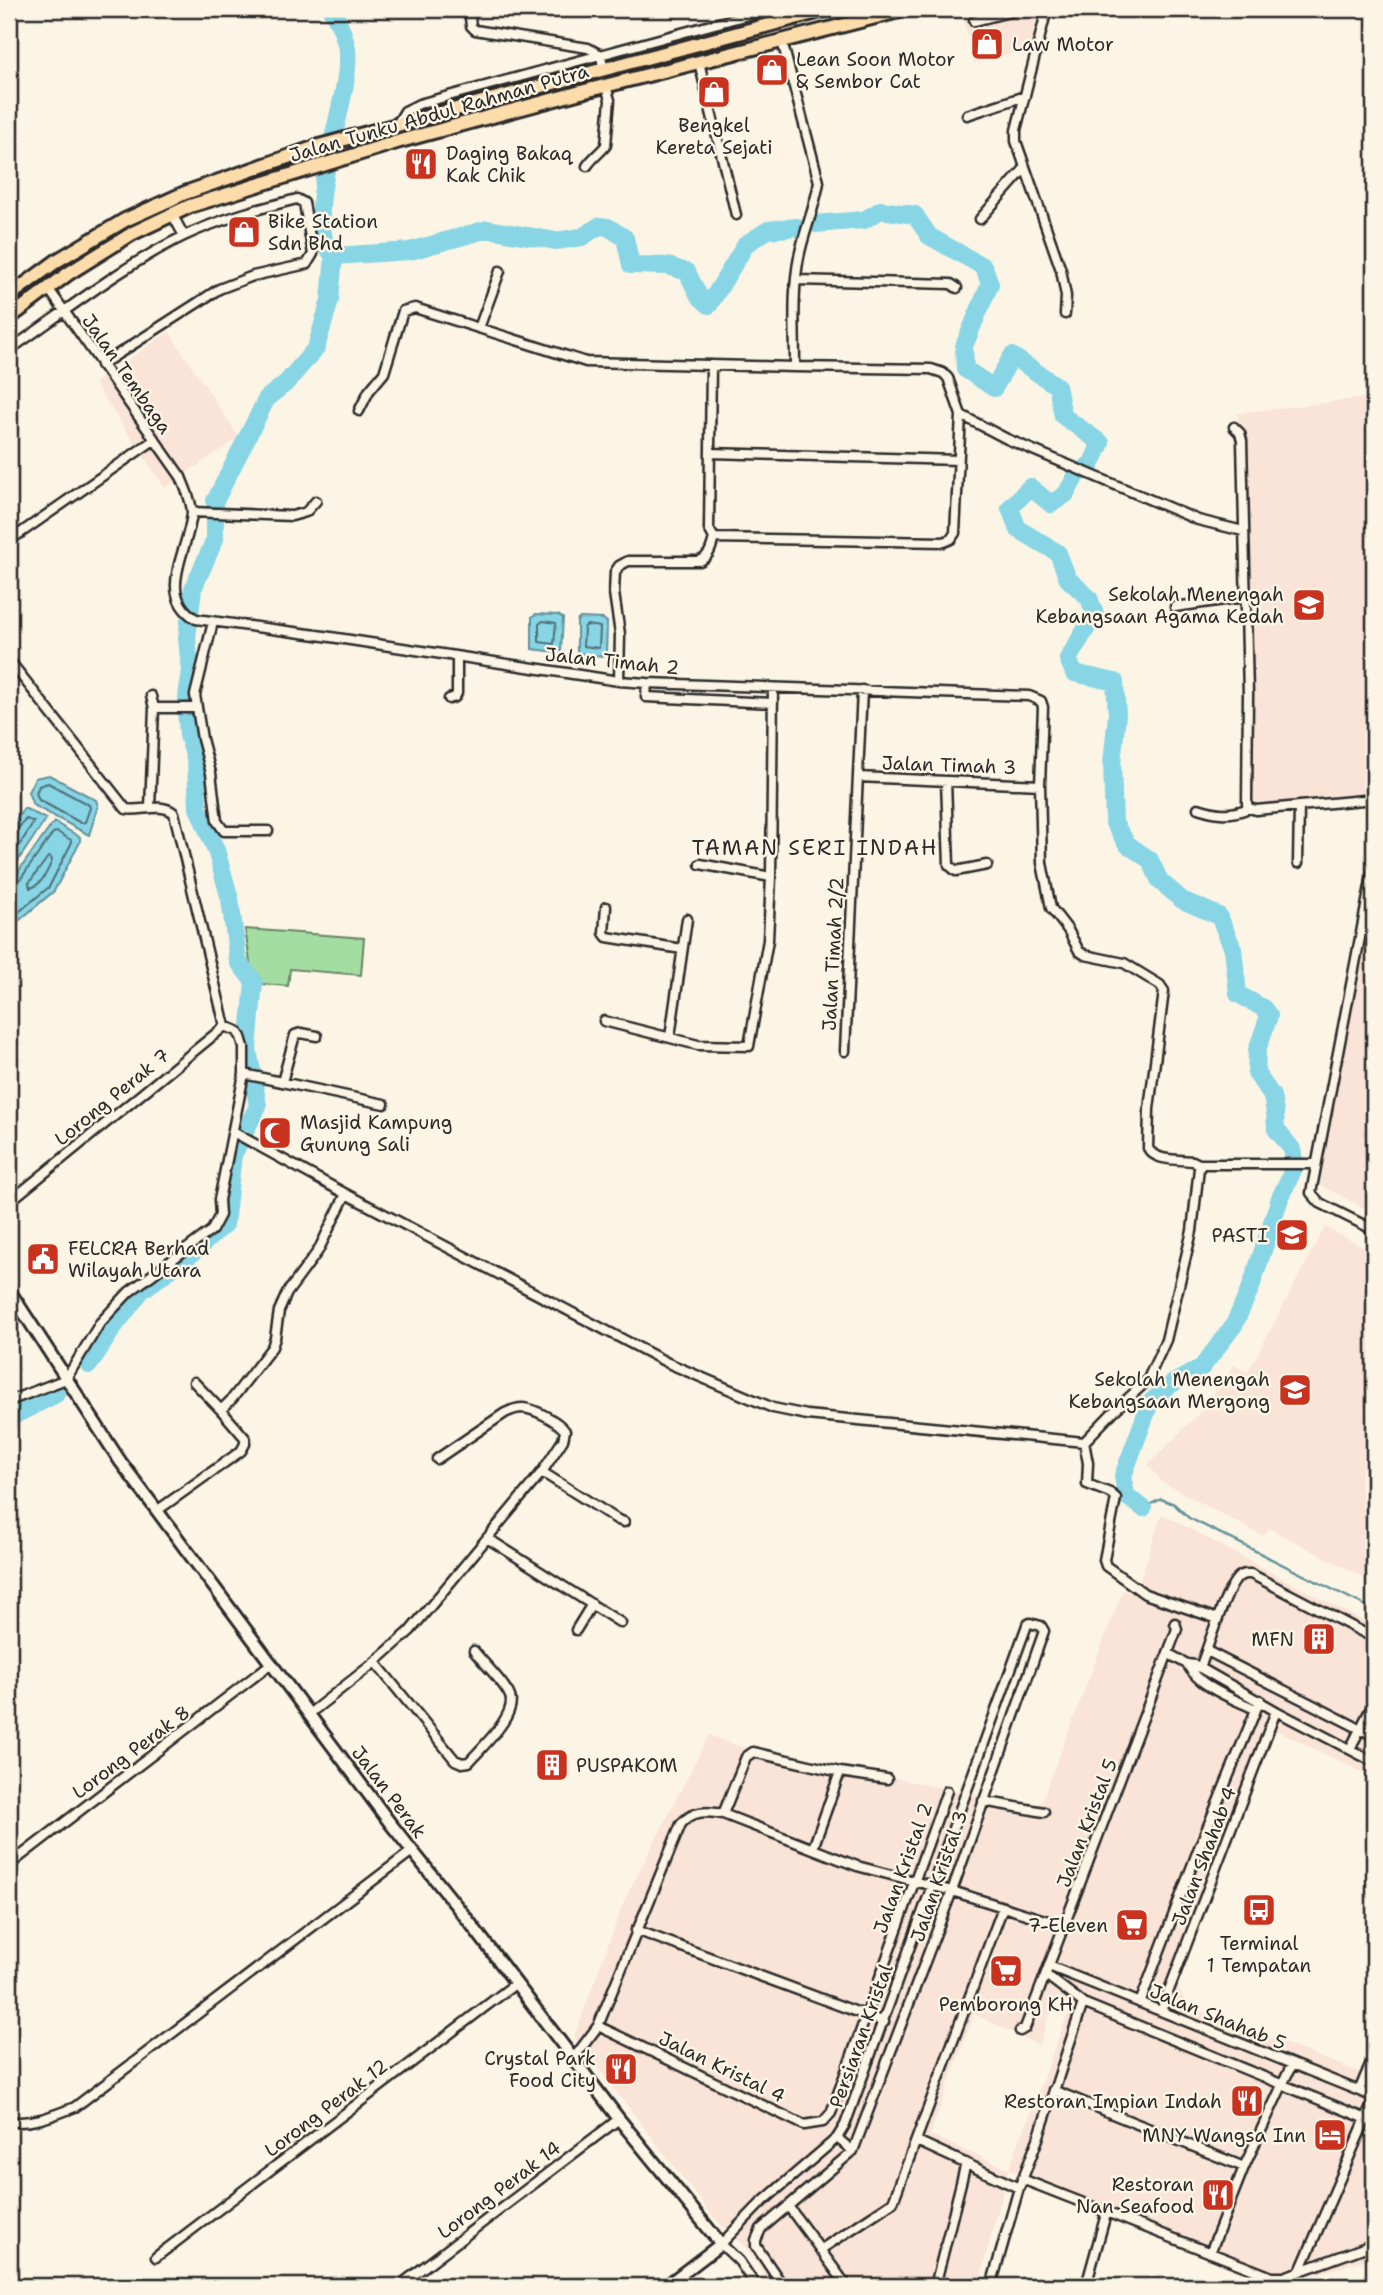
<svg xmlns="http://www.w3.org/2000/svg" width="1383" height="2295" font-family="'Shantell Sans',sans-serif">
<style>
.built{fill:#fae3d7;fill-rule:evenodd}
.green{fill:#a3dda2;stroke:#678466;stroke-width:2}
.water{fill:#87d5e5;stroke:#62919b;stroke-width:2}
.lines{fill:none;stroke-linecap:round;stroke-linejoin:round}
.shore{stroke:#506f75;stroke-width:2}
.stream{stroke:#62919b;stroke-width:2.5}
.river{stroke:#87d5e5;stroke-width:18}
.street-casing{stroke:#2b2b2b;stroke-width:13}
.secondary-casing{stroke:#2b2b2b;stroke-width:16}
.primary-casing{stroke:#2b2b2b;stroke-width:18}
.street{stroke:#fcf5e5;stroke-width:8}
.secondary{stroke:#fcf5e5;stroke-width:10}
.primary{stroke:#fddcac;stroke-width:12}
.labels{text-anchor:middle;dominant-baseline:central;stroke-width:5;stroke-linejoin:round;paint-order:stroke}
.poi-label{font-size:19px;fill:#2b2b2b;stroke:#fcf5e5;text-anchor:end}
.street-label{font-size:19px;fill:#2b2b2b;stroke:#fcf5e5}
.neighbourhood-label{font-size:21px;letter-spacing:2px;fill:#2b2b2b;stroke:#fcf5e5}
</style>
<rect width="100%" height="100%" fill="#fcf5e5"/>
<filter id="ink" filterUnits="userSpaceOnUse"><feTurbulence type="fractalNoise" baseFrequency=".0143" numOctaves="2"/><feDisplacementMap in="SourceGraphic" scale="14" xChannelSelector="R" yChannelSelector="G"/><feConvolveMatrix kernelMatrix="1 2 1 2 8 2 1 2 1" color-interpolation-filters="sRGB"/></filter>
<g filter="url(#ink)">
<path class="built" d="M1015 9H1043L1034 48 974 63 964 22Z
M169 332 239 437 165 488 94 383Z
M1374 397V796L1249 807 1238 413Z
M1374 882V1213L1309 1179Z
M1325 1227 1374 1253V1583L1269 1528 1263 1536 1162 1482 1148 1465 1204 1408 1234 1365 1248 1372Z
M1162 1514 1374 1627V1778L1276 1730 1177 1983 1186 2005 1366 2075 1374 2055V2257L1291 2282 1009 2169 978 2286H773L746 2248 714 2218 574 2037 625 1899 709 1735 738 1746 1039 1808 1123 1590 1135 1594ZM1055 2000 1071 2005 1009 2169 930 2135 974 2014 1039 2045Z"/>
<path class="green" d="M245 929 364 938 361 975 290 969 288 986 261 984 259 975 251 969Z"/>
<path class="water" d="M536 614 558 615 563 618 561 651 557 652 532 649V617Z
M580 618 603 619 607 622 606 655 602 656 577 653V621Z
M49 775 96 800 98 806 89 835 33 805 28 792 35 778Z
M24 808 46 819 9 874V830Z
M54 822 80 837V842L54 891 9 929V884Z"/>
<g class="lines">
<path class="shore" d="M543 621 556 623 554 644 539 642V624Z
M587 625 600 627 599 648 583 646 584 628Z
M48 783 89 805 90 808 85 822 81 823 39 800 36 793 39 786Z
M9 833 16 831 26 819 34 822 9 862
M48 857 51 858 52 861C47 872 42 885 30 888L29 883Z
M9 887 17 884 53 833 57 832 71 840V844L49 887 9 920"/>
<path class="stream" d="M1143 1508 1161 1499 1174 1504 1189 1518 1374 1610
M1373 2286 1374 2285"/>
<path class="river" d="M331 9C338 19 345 37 347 49 353 103 296 216 334 256
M815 224 864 220 881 210 915 215 929 236 984 267 990 284 964 346 965 369 994 388 1012 356 1057 386 1063 416 1101 443 1092 463 1076 476 1066 494 1051 504 1030 487 1010 508 1018 529 1058 553 1068 579 1089 598 1095 614 1068 659 1074 673 1115 682 1117 714 1112 764 1114 823 1127 844 1150 860 1160 881 1182 900 1219 916 1233 949 1238 994 1263 1008 1269 1016 1257 1050 1256 1073 1272 1096 1275 1112 1276 1129 1292 1149 1295 1166 1280 1198 1251 1287 1234 1325 1202 1367 1170 1385 1150 1403 1123 1476 1126 1496 1143 1508
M334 256 410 251 488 229 556 241 582 237 599 226 608 227 625 238 631 265 668 266 687 272 699 296 709 305 746 244 768 230 797 227
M89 1365 113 1328 142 1290 189 1256 225 1224 233 1155 258 1106 248 1049 254 982 238 961 230 899 216 850 198 808 196 762 188 735 186 710 190 669 187 638 193 589 215 539V501L267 398 286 383 316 348 330 300 334 256
M9 1418 56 1394"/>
<defs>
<path id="street" d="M469 9 471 26 475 30 588 48 601 55 603 68
M1047 9 1016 130V141L1061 270 1066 296 1065 314
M974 21 1021 9
M699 62 736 215
M967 115 1025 96
M397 124 405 111 419 104 770 9
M587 166C592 158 604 149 606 145L610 100 606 86
M172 214 184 236
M980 219 1025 168
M796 280 951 284 957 288
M48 288 181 477C185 488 192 501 192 513 189 550 155 594 196 619L324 636 619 681 647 683 1029 696 1041 701 1043 707 1040 785 1042 863 1051 908 1068 930 1079 951 1085 955 1124 963 1160 985 1164 991 1149 1109 1148 1148C1155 1162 1179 1159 1193 1161L1199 1164V1168L1192 1231 1166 1340 1147 1381 1113 1412 1084 1442
M479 328 500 271
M9 350C66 311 122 266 184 236 220 219 258 209 297 199L304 203 313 254 307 264 253 276 219 289 101 365
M359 411 369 391 384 373 403 311 415 308 586 362 795 367C795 331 792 292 799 257 804 231 815 208 819 182L782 41
M961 415 1007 439 1198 520 1243 531
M1234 427 1240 433 1242 441 1248 694 1247 804 1249 808 1256 810 1374 799
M710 453 958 460
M192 512 292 516 306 512 316 501
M714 538 944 542 951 539 955 533 961 415 948 378 943 373 931 369 795 367
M9 541 154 440
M1175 607 1245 597
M213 622 195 695 202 739 211 773 217 821 224 831H268
M9 660 126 809C141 812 161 802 174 813L225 1026
M619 681 620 634 614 593 615 572 619 566 628 561H700C710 556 711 548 714 538L709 529 711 365
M647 683 646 697 773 703
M449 699 455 697 457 693V657
M154 708H197
M858 777 1040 785
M946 781 949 865 956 871 987 865
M150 808 154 708 151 696
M1198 808C1217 814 1230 816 1249 808
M1298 863 1299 806
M700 864 771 877
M1374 865 1311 1193 1320 1203 1374 1230
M606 907 604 933 607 937 682 949
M604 1021 698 1045 749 1046 768 940 771 877 773 688
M670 1037 687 919
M845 1051 862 690
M244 1074 384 1104
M282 1082 295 1035 301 1033 317 1036
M233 1132 346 1194 668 1363 773 1408 807 1415 1084 1442
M1199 1164H1315
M9 1202 225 1026 237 1031 241 1037 244 1047V1074L219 1200 220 1215 212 1230 129 1292 100 1323 66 1379 9 1401
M194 1382 221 1410
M1084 1442 1088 1463 1087 1484 1110 1493 1116 1498 1104 1560 1106 1566 1145 1594 1218 1619
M542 1472 618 1520 624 1522
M158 1510 241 1451 245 1444V1438L221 1410 232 1399 272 1347 275 1338 279 1311 287 1293 318 1251 346 1194
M487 1538 621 1623
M576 1630 592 1604
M1207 1651 1374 1736
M1169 1654 1187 1664 1195 1665 1276 1711 1374 1762
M375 1662 455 1760 462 1763 469 1762C481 1748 520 1713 509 1694 501 1679 485 1665 474 1651
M1187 1664C1200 1688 1232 1698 1255 1709
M1200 1668C1207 1651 1227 1583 1240 1576 1244 1573 1247 1574 1251 1574L1374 1638
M309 1714 375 1662 410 1631 542 1472 563 1440 565 1431C558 1421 535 1409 523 1408 516 1408 511 1410 505 1413L437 1459
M1350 1749 1374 1702
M983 1801 1044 1812
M723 1814 746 1757 753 1752 840 1772 887 1779
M813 1848 840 1772
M9 1865 272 1663
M636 1930 884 2022
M1049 1966 1374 2097
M1046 1975 1083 2003 1374 2122
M1140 2003 1198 1850 1260 1700
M1161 2011 1276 1711
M598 2026 804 2125 823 2122 831 2113 947 1791
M1020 2031 1025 2028 1177 1629 1175 1623
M573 2059 598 2026 681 1824C693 1810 707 1811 723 1814L857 1866 952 1891 1064 1926
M1053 2090 1244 2167
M1359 2091 1374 2055
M9 2121C32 2125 54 2115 75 2107L412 1851
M837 2138 853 2151
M917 2141 1019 2188
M1022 2179 1272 2277H1284L1374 2244
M788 2206 847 2286
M820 2250 893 2202 1003 1907
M1210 2253 1244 2167 1292 2064
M156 2257 515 1984
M1300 2271 1374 2100
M399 2286 619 2119
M756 2286 739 2261 721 2244 760 2204 837 2138 845 2125 1027 1625 1030 1623 1041 1626 1044 1631 952 1891 853 2151 761 2229 756 2240V2246L783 2286
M935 2286 966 2163
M991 2286 1019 2188 1038 2139 1083 2003
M1086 2286 1106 2214"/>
<path id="secondary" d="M9 1290 120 1461 390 1823 471 1924 619 2119 721 2244 666 2286"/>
<path id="primary" d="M9 296 58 260 125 220 185 193 319 146 828 9
M9 318 69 273 133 233 190 206 400 141 581 92 907 9"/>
</defs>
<use href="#street" class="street-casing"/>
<use href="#secondary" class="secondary-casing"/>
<use href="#primary" class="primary-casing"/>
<use href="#street" class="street"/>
<use href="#secondary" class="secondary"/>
<use href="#primary" class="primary"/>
</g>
</g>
<defs>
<symbol id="shop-square" viewBox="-11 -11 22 22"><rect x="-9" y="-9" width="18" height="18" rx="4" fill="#c8321e" stroke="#fcf5e5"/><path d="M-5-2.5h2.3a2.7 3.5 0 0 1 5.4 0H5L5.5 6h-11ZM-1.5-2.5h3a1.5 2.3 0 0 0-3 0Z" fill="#fff"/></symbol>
<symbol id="restaurant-square" viewBox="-11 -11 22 22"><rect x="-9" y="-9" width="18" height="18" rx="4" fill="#c8321e" stroke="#fcf5e5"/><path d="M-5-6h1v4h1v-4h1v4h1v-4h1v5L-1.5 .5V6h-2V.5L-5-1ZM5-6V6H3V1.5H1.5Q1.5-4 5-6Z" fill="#fff"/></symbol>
<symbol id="school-square" viewBox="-11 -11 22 22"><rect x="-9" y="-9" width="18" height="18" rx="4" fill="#c8321e" stroke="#fcf5e5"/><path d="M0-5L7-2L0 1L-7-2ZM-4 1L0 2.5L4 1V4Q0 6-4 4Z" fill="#fff"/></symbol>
<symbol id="mosque-square" viewBox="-11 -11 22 22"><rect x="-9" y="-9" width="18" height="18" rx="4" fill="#c8321e" stroke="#fcf5e5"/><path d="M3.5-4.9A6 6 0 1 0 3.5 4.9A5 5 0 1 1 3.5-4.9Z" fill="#fff"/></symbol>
<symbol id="civic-square" viewBox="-11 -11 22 22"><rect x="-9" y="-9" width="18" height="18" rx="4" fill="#c8321e" stroke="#fcf5e5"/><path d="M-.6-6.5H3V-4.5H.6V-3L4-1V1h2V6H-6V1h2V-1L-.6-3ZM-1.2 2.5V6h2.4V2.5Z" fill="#fff"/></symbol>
<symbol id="building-square" viewBox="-11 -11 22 22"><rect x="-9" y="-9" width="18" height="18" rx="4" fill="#c8321e" stroke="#fcf5e5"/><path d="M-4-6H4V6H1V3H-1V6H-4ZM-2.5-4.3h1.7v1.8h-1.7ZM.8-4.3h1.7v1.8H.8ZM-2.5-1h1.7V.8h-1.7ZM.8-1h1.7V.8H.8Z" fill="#fff"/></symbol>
<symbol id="bus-square" viewBox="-11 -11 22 22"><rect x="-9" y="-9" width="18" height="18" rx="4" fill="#c8321e" stroke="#fcf5e5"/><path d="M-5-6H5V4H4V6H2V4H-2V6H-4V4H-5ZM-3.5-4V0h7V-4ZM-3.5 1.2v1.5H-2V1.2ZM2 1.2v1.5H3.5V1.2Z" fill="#fff"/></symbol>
<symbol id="supermarket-square" viewBox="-11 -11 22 22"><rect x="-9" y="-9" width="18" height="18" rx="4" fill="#c8321e" stroke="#fcf5e5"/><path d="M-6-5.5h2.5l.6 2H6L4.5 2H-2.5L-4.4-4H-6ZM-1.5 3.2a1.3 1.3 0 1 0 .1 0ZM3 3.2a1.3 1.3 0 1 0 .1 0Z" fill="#fff"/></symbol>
<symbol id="hotel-square" viewBox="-11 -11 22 22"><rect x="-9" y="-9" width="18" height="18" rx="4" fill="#c8321e" stroke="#fcf5e5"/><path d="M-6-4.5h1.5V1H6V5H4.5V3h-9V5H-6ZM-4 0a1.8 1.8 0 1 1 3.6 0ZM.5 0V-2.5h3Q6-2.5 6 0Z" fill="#fff"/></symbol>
</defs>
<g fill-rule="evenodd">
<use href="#shop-square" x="968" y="25" width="38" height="38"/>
<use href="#shop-square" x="753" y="51" width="38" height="38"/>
<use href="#shop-square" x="695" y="73" width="38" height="38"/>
<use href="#restaurant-square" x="402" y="145" width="38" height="38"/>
<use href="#shop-square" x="225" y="213" width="38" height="38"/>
<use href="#school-square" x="1290" y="586" width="38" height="38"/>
<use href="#mosque-square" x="256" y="1114" width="38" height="38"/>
<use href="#school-square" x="1273" y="1216" width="38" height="38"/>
<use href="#civic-square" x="24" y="1240" width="38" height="38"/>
<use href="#school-square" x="1276" y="1371" width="38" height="38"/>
<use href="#building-square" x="1300" y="1620" width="38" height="38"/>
<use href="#building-square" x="533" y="1746" width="38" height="38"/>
<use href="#bus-square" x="1240" y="1891" width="38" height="38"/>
<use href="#supermarket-square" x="1113" y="1906" width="38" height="38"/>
<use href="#supermarket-square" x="987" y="1952" width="38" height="38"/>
<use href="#restaurant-square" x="602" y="2050" width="38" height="38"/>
<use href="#restaurant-square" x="1228" y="2082" width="38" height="38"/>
<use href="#hotel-square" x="1311" y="2116" width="38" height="38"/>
<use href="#restaurant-square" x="1199" y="2176" width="38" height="38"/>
</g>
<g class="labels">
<g class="poi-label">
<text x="1012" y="44" text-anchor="start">Law Motor</text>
<text x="796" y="59" text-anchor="start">Lean Soon Motor<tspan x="796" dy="22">&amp; Sembor Cat</tspan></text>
<text x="714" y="125" text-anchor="middle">Bengkel<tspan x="714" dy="22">Kereta Sejati</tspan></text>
<text x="446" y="153" text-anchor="start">Daging Bakaq<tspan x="446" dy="22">Kak Chik</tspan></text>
<text x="268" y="221" text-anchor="start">Bike Station<tspan x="268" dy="22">Sdn Bhd</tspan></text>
<text x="1284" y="594">Sekolah Menengah<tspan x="1284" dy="22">Kebangsaan Agama Kedah</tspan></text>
<text x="300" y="1122" text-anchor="start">Masjid Kampung<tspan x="300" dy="22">Gunung Sali</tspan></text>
<text x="1268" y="1235">PASTI</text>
<text x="68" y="1248" text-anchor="start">FELCRA Berhad<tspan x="68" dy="22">Wilayah Utara</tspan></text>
<text x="1270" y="1379">Sekolah Menengah<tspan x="1270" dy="22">Kebangsaan Mergong</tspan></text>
<text x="1294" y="1639">MFN</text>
<text x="576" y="1765" text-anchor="start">PUSPAKOM</text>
<text x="1108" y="1925">7-Eleven</text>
<text x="1259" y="1943" text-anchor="middle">Terminal<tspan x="1259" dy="22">1 Tempatan</tspan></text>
<text x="1006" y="2004" text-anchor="middle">Pemborong KH</text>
<text x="596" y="2058">Crystal Park<tspan x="596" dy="22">Food City</tspan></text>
<text x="1222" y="2101">Restoran Impian Indah</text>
<text x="1306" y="2135">MNY Wangsa Inn</text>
<text x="1194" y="2184">Restoran<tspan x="1194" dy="22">Nan Seafood</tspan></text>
</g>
<g class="street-label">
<text transform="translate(439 113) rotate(-16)">Jalan Tunku Abdul Rahman Putra</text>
<text transform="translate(127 374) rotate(55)">Jalan Tembaga</text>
<text transform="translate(612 661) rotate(6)">Jalan Timah 2</text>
<text transform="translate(949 765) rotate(2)">Jalan Timah 3</text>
<text transform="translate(833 954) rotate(-87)">Jalan Timah 2/2</text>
<text transform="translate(112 1097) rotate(-39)">Lorong Perak 7</text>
<text transform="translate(131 1752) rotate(-37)">Lorong Perak 8</text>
<text transform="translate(389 1792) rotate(53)">Jalan Perak</text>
<text transform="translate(1087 1823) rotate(-69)">Jalan Kristal 5</text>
<text transform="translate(1204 1856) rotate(-69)">Jalan Shahab 4</text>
<text transform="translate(903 1868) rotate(-70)">Jalan Kristal 2</text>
<text transform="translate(939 1876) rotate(-71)">Jalan Kristal 3</text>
<text transform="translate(1218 2017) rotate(22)">Jalan Shahab 5</text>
<text transform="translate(861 2036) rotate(-70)">Persiaran Kristal</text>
<text transform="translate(722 2067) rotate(26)">Jalan Kristal 4</text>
<text transform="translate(326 2108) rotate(-37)">Lorong Perak 12</text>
<text transform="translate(499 2190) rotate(-37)">Lorong Perak 14</text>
</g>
<g class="neighbourhood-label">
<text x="815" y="848">TAMAN SERI INDAH</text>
</g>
</g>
<rect width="1383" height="2295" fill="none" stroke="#fcf5e5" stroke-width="35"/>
<rect x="18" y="18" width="1348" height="2260" fill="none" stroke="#2b2b2b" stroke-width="2.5" filter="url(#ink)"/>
</svg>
